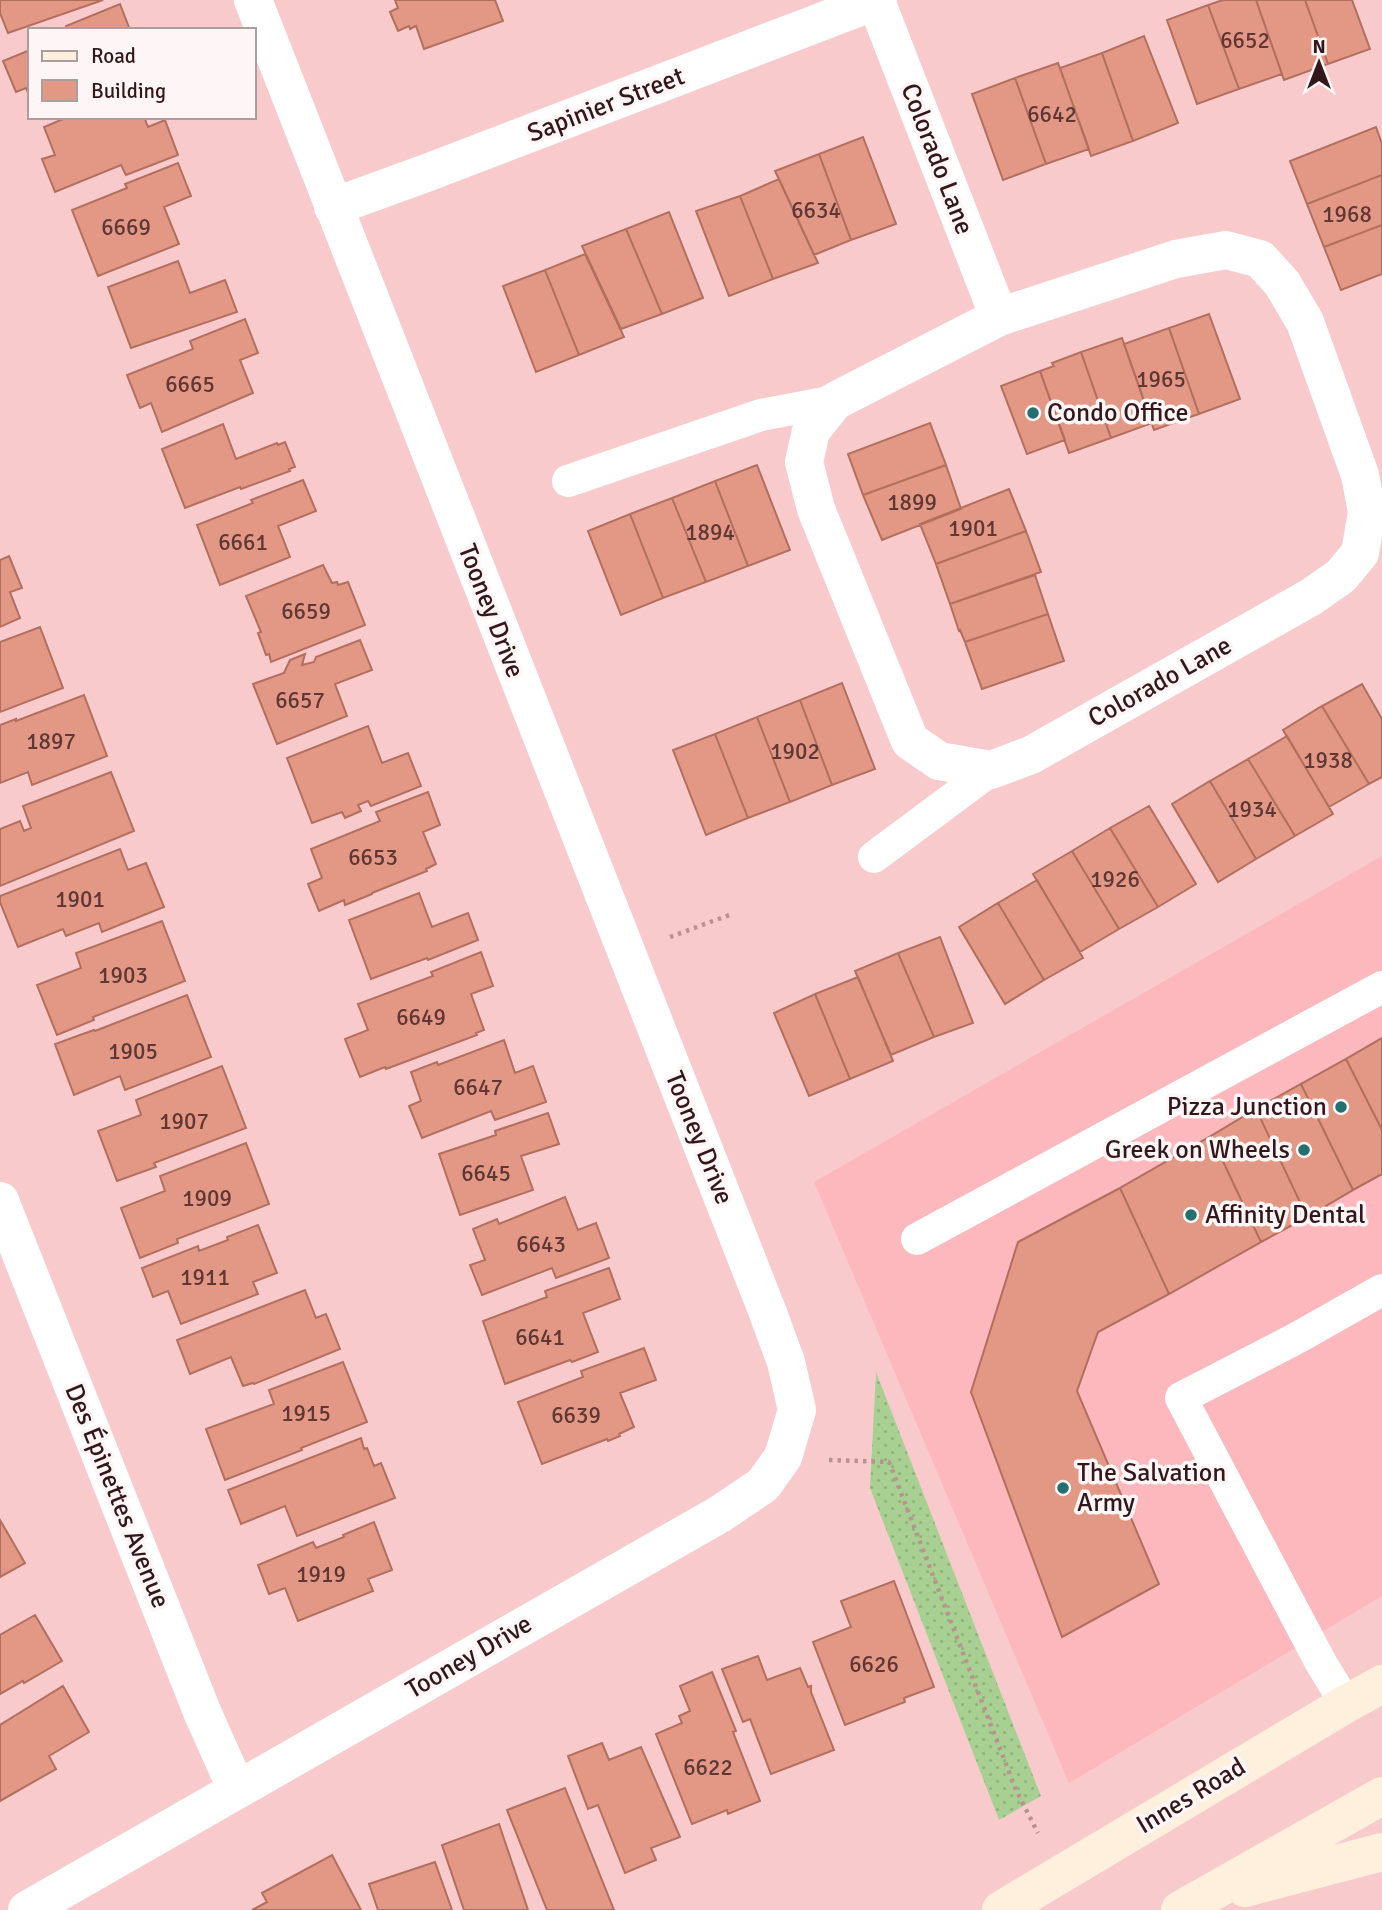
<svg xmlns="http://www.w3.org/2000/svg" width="1382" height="1910" font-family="Signika,sans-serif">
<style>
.built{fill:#fcb8bc}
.grass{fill:url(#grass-dots)}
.building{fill:#e39885;stroke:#b26f5e;stroke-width:2}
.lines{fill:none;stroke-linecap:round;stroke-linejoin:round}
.path{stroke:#ba9194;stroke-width:4.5;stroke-dasharray:3.5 5;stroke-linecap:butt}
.lane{stroke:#fff;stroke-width:32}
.street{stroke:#fff;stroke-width:38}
.secondary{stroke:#fef0dc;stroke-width:38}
.poi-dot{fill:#246f6f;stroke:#fef6f6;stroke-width:2.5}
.labels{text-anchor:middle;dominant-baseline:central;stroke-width:7;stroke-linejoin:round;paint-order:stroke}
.number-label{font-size:23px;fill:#5f3735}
.street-label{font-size:26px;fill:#33171a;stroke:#fef6f6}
.poi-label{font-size:26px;fill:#33171a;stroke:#fef6f6;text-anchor:start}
</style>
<defs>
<pattern id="grass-dots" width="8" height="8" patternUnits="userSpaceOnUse" patternTransform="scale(1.75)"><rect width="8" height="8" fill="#a8d092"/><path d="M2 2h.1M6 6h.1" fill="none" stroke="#91b27d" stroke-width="1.8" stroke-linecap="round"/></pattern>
</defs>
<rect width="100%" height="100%" fill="#f9cacc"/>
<path class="built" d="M1382 856V1596L1069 1783 814 1182Z"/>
<path class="grass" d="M876 1372 1041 1796 999 1820 870 1488Z"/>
<path class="building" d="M0 0H103L8 33 0 13Z
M395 0H495L503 21 424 49 416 26 410 29 409 26 398 31 390 12 398 8Z
M1223 0H1256L1282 74 1239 89 1208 5Z
M1256 0H1305L1328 64 1284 80Z
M1305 0H1352L1370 49 1328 64Z
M120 4 130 30H67L66 26Z
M1208 5 1239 89 1197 104 1167 20Z
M1144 36 1178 123 1133 141 1102 53Z
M30 50V97L26 88 16 92 3 61Z
M1102 53 1133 141 1091 156 1060 68Z
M1058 63 1089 149 1046 164 1015 78Z
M1015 78 1046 164 1003 180 972 94Z
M68 117H144L148 127 165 120 178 155 126 175 121 165 55 192 42 159 55 155 44 127Z
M1376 127 1382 144V175L1307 204 1290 161Z
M863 137 896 224 851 240 819 154Z
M819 154 851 240 814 255 775 171Z
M178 163 191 196 164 207 179 244 98 276 72 210 127 188 125 184Z
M1382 175V225L1324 247 1307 204Z
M779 179 818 263 773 279 740 196Z
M740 196 773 279 729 296 696 211Z
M669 212 703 298 662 314 626 229Z
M1382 225V274L1341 290 1324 247Z
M626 229 662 314 621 329 582 246Z
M585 254 624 337 579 355 545 270Z
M178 261 190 293 225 280 237 312 131 348 108 287Z
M545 270 579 355 536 372 503 286Z
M1209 314 1240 399 1199 414 1169 328Z
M245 319 258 353 240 360 253 393 162 432 151 403 140 408 127 375 193 349 190 341Z
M1169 328 1199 414 1154 430 1124 344Z
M1122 338 1152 423 1111 438 1081 352Z
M1081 352 1111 438 1069 453 1040 371 1054 366 1052 363Z
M1040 371 1065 440 1027 454 1001 386Z
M930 423 946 465 863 495 848 454Z
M223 424 236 459 277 443 278 445 285 442 295 467 289 469 290 471 241 489 240 487 185 508 162 449Z
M757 465 790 550 748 566 715 481Z
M946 465 961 509 882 540 863 495Z
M303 480 316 511 278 526 290 557 220 585 197 525 253 503 251 500Z
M715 481 748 566 706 582 672 498Z
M1009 489 1026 531 936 564 920 524Z
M672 498 706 582 663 598 630 514Z
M630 514 663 598 621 615 588 531Z
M1026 531 1041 572 950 604 936 564Z
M9 556 22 588 10 592 20 618 0 627V560Z
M323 565 332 583 337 582 338 585 348 582 365 625 271 662 269 654 266 655 258 633 261 632 246 596Z
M1035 575 1048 614 965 642 960 630 959 631 950 604Z
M1048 614 1064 661 982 689 965 642Z
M40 627 63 688 0 712V642Z
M360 640 372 670 335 684 347 716 277 744 253 684 284 673 290 660 305 654 302 665 314 662 316 657Z
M842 683 875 769 832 785 800 700Z
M1362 684 1382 719V777L1369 784 1322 706Z
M84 695 107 756 32 785 28 772 0 783V725L16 719V721Z
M800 700 832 785 790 802 757 717Z
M1322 706 1369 784 1329 807 1283 730Z
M757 717 790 802 748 818 715 734Z
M368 726 382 763 408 753 421 786 371 806 368 801 358 805 361 811 345 818 342 812 312 823 287 758Z
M715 734 748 818 706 835 673 750Z
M1287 736 1333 814 1295 836 1248 759Z
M1248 759 1295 836 1256 859 1210 781Z
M111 772 134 831 0 886V829L20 821 24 831 31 828 23 806Z
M1210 781 1256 859 1218 882 1172 804Z
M428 792 440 825 423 832 436 864 426 869 427 871 372 893V894L345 905 344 900 319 911 308 884 322 878 311 849 380 821 376 812Z
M1149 806 1196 884 1158 907 1110 828Z
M1110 828 1158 907 1119 929 1072 851Z
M120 849 128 870 146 863 164 907 102 932 99 923 66 936 63 929 18 947 0 902V896Z
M1072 851 1119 929 1080 952 1033 874Z
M1037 880 1083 958 1044 980 998 903Z
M419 893 432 927 468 913 478 940 428 960 427 958 371 979 349 920Z
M998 903 1044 980 1005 1004 959 927Z
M162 921 185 981 93 1017 94 1020 57 1035 37 985 81 968 76 953Z
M940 937 973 1023 934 1037 898 953Z
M481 952 493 986 471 994 484 1030 476 1033 477 1035 386 1069 385 1067 360 1077 345 1039 368 1030 358 1004 433 976 431 972Z
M898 953 934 1037 891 1055 855 971Z
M858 977 893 1061 850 1079 815 994Z
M815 994 850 1079 809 1096 774 1013Z
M187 995 211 1057 125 1090 120 1076 74 1095 55 1044 94 1030 95 1031Z
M1382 1038V1130L1346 1059Z
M504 1040 515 1073 533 1066 546 1102 495 1120 491 1111 422 1138 409 1106 421 1101 411 1072 437 1062 438 1065Z
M1346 1059 1382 1130V1174L1353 1190 1301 1084Z
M222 1066 246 1128 154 1163 156 1167 117 1181 98 1131 141 1115 136 1100Z
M1301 1084 1353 1190 1307 1217 1256 1109Z
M1256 1109 1307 1217 1261 1242 1211 1136Z
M548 1113 559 1144 521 1156 533 1190 460 1215 439 1154 496 1135 495 1131Z
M1211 1136 1261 1242 1169 1294 1120 1188Z
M246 1143 269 1204 177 1239 178 1243 140 1258 121 1208 165 1191 160 1176Z
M1120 1188 1169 1294 1098 1332 1077 1391 1159 1584 1062 1637 971 1392 1018 1242Z
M565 1197 578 1230 596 1223 609 1258 556 1278 552 1268 482 1295 470 1265 485 1260 473 1229 497 1219 499 1224Z
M258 1225 277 1273 253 1282 258 1294 181 1324 168 1291 153 1297 142 1268 198 1246 199 1251 228 1240 227 1237Z
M609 1268 620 1299 583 1313 598 1352 572 1362 570 1360 505 1384 483 1321 547 1297 545 1291Z
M305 1290 316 1318 326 1314 340 1349 254 1384 253 1383 243 1386 231 1357 190 1374 177 1340Z
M644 1348 656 1380 620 1393 634 1427 619 1434 620 1436 608 1441 607 1439 542 1464 518 1402 583 1377 581 1371Z
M343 1362 367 1422 301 1448 302 1450 225 1480 206 1429 274 1404 269 1390Z
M361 1438 364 1449 367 1448 374 1466 381 1463 395 1498 297 1536 285 1506 241 1524 228 1490Z
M0 1520 25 1563 0 1577Z
M374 1522 392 1570 368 1579 373 1591 298 1621 285 1588 269 1594 258 1565 313 1542 316 1548 344 1537 343 1535Z
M894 1581 934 1687 904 1698 905 1702 845 1725 813 1642 851 1627 841 1601Z
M35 1615 62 1661 24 1683 23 1681 0 1694V1635Z
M758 1656 767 1680 800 1668 808 1687 811 1686V1692L834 1750 771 1774 750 1719 743 1722 722 1669Z
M712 1672 736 1731 733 1732 760 1801 728 1814 727 1810 692 1824 656 1734 682 1723 679 1716 690 1711 680 1686Z
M63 1686 89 1732 49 1756 56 1769 0 1801V1725Z
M602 1743 609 1760 641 1747 680 1837 651 1848 656 1860 625 1873 598 1805 588 1809 568 1756Z
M565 1788 614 1910H547L507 1810Z
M499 1824 528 1910H464L442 1845Z
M332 1855 361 1910H252L267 1902 262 1893Z
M435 1862 452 1910H378L369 1884Z"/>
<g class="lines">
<path class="path" d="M670 937 732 914
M829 1460 889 1462 1016 1790 1038 1833"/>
<path class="lane" d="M568 481 761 415 835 401
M874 857 991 770
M917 1239 1382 987
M1346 1704 1321 1663 1181 1398 1297 1338 1382 1290"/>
<path class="street" d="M876 1 999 317
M333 207 429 172 878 0
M1226 250 1260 259 1282 283 1305 322 1360 475 1367 512 1360 553 1341 576 1311 597 1031 755 991 770 939 761 910 741 816 509 804 462 811 431 835 401 999 317 1176 259Z
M0 1201 203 1714 237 1790
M27 1910 720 1514 763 1485 783 1457 797 1410 786 1362 768 1313 253 0"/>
<path class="secondary" d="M1245 1888 1382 1852
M1001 1910 1346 1704 1382 1684
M1180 1910 1382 1796"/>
</g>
<g class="poi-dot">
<circle cx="1033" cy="413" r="7"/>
<circle cx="1341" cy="1107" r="7"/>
<circle cx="1304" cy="1150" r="7"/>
<circle cx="1191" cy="1215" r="7"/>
<circle cx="1063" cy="1488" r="7"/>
</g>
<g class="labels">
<g class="number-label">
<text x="1245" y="40">6652</text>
<text x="1052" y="114">6642</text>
<text x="816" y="210">6634</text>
<text x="1347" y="214">1968</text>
<text x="126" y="227">6669</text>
<text x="1161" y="379">1965</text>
<text x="190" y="384">6665</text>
<text x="912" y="502">1899</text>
<text x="973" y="528">1901</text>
<text x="710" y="532">1894</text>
<text x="243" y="542">6661</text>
<text x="306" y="611">6659</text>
<text x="300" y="700">6657</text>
<text x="51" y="741">1897</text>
<text x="795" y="751">1902</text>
<text x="1328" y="760">1938</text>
<text x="1252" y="809">1934</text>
<text x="373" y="857">6653</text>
<text x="1115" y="879">1926</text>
<text x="80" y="899">1901</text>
<text x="123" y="975">1903</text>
<text x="421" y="1017">6649</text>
<text x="133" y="1051">1905</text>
<text x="478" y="1087">6647</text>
<text x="184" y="1121">1907</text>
<text x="486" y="1173">6645</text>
<text x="207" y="1198">1909</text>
<text x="541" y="1244">6643</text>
<text x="205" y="1277">1911</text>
<text x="540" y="1337">6641</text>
<text x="306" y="1413">1915</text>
<text x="576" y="1415">6639</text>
<text x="321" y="1574">1919</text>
<text x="874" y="1664">6626</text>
<text x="708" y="1767">6622</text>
</g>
<g class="street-label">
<text transform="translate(606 105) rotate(-21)">Sapinier Street</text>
<text transform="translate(937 159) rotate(69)">Colorado Lane</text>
<text transform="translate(491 611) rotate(69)">Tooney Drive</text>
<text transform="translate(1160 682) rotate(-29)">Colorado Lane</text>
<text transform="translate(699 1138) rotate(68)">Tooney Drive</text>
<text transform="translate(117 1496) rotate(68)">Des Épinettes Avenue</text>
<text transform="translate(469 1657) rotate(-30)">Tooney Drive</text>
<text transform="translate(1191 1796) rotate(-31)">Innes Road</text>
</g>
<g class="poi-label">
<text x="1047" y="413">Condo Office</text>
<text x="1327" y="1107" text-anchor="end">Pizza Junction</text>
<text x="1290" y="1150" text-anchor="end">Greek on Wheels</text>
<text x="1205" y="1215">Affinity Dental</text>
<text x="1077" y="1473">The Salvation<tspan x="1077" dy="30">Army</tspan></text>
</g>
</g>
<rect x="28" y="28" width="228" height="91" fill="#fef6f6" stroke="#ad9d9e" stroke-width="2"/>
<rect x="42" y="51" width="35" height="10" fill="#fef0dc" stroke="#ad9d9e" stroke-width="2"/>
<text x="91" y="63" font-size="21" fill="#33171a">Road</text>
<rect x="42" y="80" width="35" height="21" fill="#e39885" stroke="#ad9d9e" stroke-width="2"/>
<text x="91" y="98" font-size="21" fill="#33171a">Building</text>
<g transform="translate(1319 63)" stroke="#fef6f6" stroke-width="5" paint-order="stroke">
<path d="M0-5L12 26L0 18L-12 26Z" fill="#33171a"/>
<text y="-10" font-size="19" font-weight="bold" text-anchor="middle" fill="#33171a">N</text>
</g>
</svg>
